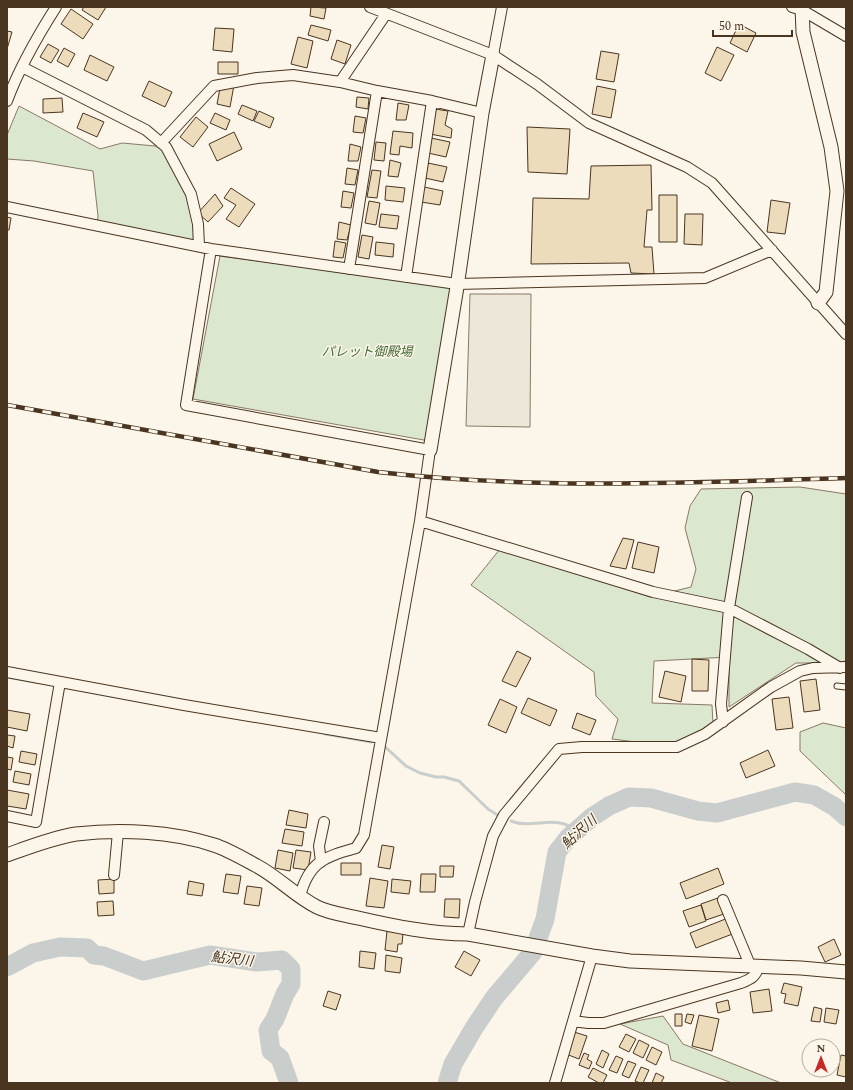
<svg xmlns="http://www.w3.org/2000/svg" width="853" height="1090" font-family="Spectral,'Noto Sans JP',serif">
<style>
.green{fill:#dce7d0;stroke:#887966}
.parking{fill:#ede7d9;stroke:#887966}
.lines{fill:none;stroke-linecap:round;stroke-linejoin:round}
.stream{stroke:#c9cecd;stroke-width:3}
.river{stroke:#c9cecd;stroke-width:19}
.building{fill:#ecdcbc;stroke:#4a3520}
.lane-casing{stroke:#4a3520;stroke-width:7}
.street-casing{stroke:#4a3520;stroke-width:12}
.secondary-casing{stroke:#4a3520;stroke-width:15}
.lane{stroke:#fbf6e9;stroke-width:5}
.street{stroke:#fbf6e9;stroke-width:10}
.secondary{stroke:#fbf6e9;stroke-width:13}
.rail-casing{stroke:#4a3520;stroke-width:4.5}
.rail{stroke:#fbf6e9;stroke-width:3;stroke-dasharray:9;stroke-linecap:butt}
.labels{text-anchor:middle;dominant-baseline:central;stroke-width:3;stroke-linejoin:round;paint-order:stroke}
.park-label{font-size:13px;font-style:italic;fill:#436837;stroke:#fbf6e9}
.water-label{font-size:14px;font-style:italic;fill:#4a3520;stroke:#fbf6e9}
</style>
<rect width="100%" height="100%" fill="#fbf6e9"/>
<path class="green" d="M19 106 100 149 122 143 166 147 194 207 199 246 97 225 98 216 93 171 34 161 7 159V135Z
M220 256 457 287 435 442 193 399Z
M800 487 846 494V661L832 663H796L729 707V657L654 661 652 703 712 705 713 724 668 746 612 739 618 719 596 696 594 672 471 585 500 549 606 582 650 597 691 587 696 569 685 528 690 506 701 489Z
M823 723 846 728V795L800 751V732Z
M663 1016 683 1044 781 1083H732L671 1060 668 1045 620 1024Z"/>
<path class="parking" d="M470 294H531L530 427 466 426Z"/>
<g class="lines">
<path class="stream" d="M7 677 35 682
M325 734 371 742
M383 745 406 766 420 773 436 777H444L459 781 488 809 499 816
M511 821C533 830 556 813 577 831"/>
<path class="river" d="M7 967 33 953 60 947 87 948 94 955 104 956 143 971 210 955 257 962 282 960 291 969V984L285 994 275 1019 268 1030 271 1051 280 1058 289 1083
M447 1083 453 1064 474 1028 494 998 533 952 545 919 557 852 568 838 592 817 609 806 629 797 651 798 698 811 717 813 795 792 814 795 835 807 846 817"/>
</g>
<path class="building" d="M84 7H106L98 20 82 10Z
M311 7 326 8 324 19 310 16Z
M71 9 93 24 83 39 61 24Z
M739 24 756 33 747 52 730 43Z
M311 25 331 30 328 41 308 35Z
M215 28 234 29 232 52 213 50Z
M7 31 12 32 7 49Z
M298 37 313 41 307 68 291 64Z
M337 40 351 45 345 64 331 59Z
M48 44 59 50 51 63 40 57Z
M717 47 734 55 721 81 705 73Z
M64 48 75 54 68 67 57 61Z
M601 51 619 54 614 82 596 79Z
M90 55 114 67 107 81 84 70Z
M218 62H238V74H218Z
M149 81 172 92 165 107 142 96Z
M221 83 234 85 230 107 217 104Z
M597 86 616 90 611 118 592 114Z
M357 97 369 98 368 109 356 107Z
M62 98 63 112 43 113V99Z
M398 103 409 105 406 120H396Z
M242 105 257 111 253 121 238 114Z
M435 109 448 111 445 125 452 129 451 138 430 134Z
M259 111 274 118 270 128 254 121Z
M83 113 104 122 97 137 77 128Z
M215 113 230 120 226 130 210 123Z
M355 116 366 118 363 133 353 132Z
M196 117 208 127 193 147 180 137Z
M527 127 570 129 567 174 528 172Z
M393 131 413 133 412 148 400 146 399 155 390 154Z
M234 132 242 149 217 161 209 144Z
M431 138 450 142 446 157 428 153Z
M376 142 386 143 384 161 374 160Z
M350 144 361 147 358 161H348Z
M390 160 401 163 398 177 388 176Z
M428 163 447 167 443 182 425 178Z
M651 165 652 210H647L644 247H652L654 274 631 273 629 263 531 264 533 198 589 199 591 166Z
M347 168 358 170 355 185 345 184Z
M372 170 381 171 377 198 367 197Z
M386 186 405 188 403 202 385 200Z
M424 187 443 191 440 205 421 202Z
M231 188 255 204 239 227 226 219 236 205 224 198Z
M343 191 354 193 351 208 341 207Z
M215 194 223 206 208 222 198 213Z
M659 195H677V242H659Z
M771 200 790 203 785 234 767 232Z
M369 201 380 203 376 225 365 223Z
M381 214 399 216 397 229 379 227Z
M685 214H703L702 245 684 244Z
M7 217 11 218 9 230H7Z
M339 222 351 225 347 240 337 239Z
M362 235 373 237 369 259 358 257Z
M335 241 346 243 343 258 333 257Z
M376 242 394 244 393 257 375 255Z
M623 538 634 540 626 569 610 566Z
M638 542 659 547 654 573 632 568Z
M517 651 531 658 516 687 502 681Z
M692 659 709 660 708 691H692Z
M665 671 686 676 681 702 659 697Z
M816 679 820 710 804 712 800 681Z
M789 697 793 728 776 730 772 699Z
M528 698 557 710 550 726 521 713Z
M500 699 517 707 506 733 488 725Z
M7 710 30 714 27 731 7 727Z
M577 713 596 720 590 735 572 728Z
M7 735 15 736 13 748 7 746Z
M768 750 775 766 746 778 740 763Z
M21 751 37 754 35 765 19 762Z
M7 757 13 758 11 770 7 769Z
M15 771 31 774 29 785 13 782Z
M7 790 29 794 26 809 7 806Z
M289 810 308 814 306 828 286 825Z
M285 829 304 832 302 846 282 843Z
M382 845 394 847 390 869 378 867Z
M278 850 293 853 290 871 275 868Z
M296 850 311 852 308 870 293 868Z
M341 863H361V875H341Z
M440 866H454L453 877H440Z
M718 868 724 884 686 899 680 883Z
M226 874 241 876 238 894 223 892Z
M421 874H436L435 892H420Z
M370 878 388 881 384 908 366 906Z
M114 879V893L99 894 98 880Z
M392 879 411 881 409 894 391 892Z
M189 881 204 884 202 896 187 894Z
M247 886 262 888 259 906 244 904Z
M718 898 724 914 706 920 701 904Z
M445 899H460L459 918 444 917Z
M113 901 114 915 98 916 97 902Z
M701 905 706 921 689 927 683 911Z
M728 918 735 933 696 948 690 933Z
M387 931 403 933 402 944H398L397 952 385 950Z
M834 939 841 955 825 962 818 947Z
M360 951 376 953 374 969 359 967Z
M464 951 480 960 471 976 455 967Z
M386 955 402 958 400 973 385 971Z
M784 983 802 987 798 1006 784 1003 786 994 781 993Z
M769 989 772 1011 753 1013 750 992Z
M328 991 341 995 336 1010 323 1006Z
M728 1000 730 1010 718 1013 716 1003Z
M814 1007 822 1009 820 1022 811 1021Z
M826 1008 839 1010 836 1024 824 1022Z
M675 1014H682V1026H675Z
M687 1014 694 1015 691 1024 685 1022Z
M699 1015 719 1019 712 1051 692 1046Z
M574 1032 587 1036 579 1059 566 1054Z
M626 1034 636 1039 629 1052 619 1047Z
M639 1040 649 1045 643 1058 633 1053Z
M652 1047 662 1052 656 1065 646 1060Z
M602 1050 609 1054 603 1068 596 1064Z
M584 1053 589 1055 587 1059 592 1062 589 1069 579 1065Z
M841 1055 846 1056V1077L837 1075Z
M616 1056 623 1059 617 1073 609 1070Z
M628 1061 636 1064 629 1078 622 1075Z
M641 1067 649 1070 643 1083H640L635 1081Z
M593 1068 607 1075 603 1083H599L588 1077Z
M656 1073 664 1077 661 1083H652Z"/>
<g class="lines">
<defs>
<path id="lane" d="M837 686 846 687"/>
<path id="street" d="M370 7 493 55 537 84 589 123 687 167 712 183 846 334
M792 7 802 10 846 36
M493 55 502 7
M22 67 146 130 166 147 191 194 198 224 199 246
M340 82 386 14
M7 101C19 68 37 37 56 7
M161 143 214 86 257 78 293 75 340 82 377 91 432 101 482 113
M7 207 211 249 457 284 705 278 772 250
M211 249 186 405 430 450 420 521 364 835 356 848C324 857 309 862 300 896
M349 269 377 91
M406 277 432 101
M420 521 653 592 729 608 808 649 840 668
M7 672 184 705 381 738
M723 722 721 704 729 608 747 497
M7 816 36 822 60 682
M321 862 319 846 324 822
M114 875 118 832
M723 900 750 965
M468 934 475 902 493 836 504 815 559 749 582 747H677L705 734 771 687 800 671 813 668 846 667
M573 1021 588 1023H604L741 983C751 979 756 977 759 965
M555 1083 592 956"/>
<path id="secondary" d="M802 7 803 32 831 147 837 191 826 292 818 303
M430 450 457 287 482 113 493 55
M7 855C29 847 52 838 76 834 120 829 171 831 214 845 227 849 244 859 257 866 278 877 295 896 317 907 329 913 345 915 358 918 393 926 431 934 468 934L592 956 630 961 801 968 846 972"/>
</defs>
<use href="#lane" class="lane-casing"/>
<use href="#street" class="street-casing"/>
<use href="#secondary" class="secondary-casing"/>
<use href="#lane" class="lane"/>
<use href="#street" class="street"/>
<use href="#secondary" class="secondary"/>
<defs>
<path id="rail" d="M7 405 378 472C533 490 690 483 846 478"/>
</defs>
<use href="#rail" class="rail-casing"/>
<use href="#rail" class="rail"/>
</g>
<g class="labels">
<g class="park-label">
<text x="367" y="352">パレット御殿場</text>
</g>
<g class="water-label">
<text transform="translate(579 832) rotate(-42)">鮎沢川</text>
<text transform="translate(232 959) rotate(7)">鮎沢川</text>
</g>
</g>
<rect width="853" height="1090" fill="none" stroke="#4a3520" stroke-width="16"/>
<g transform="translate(821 1058)"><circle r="19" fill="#fbf6e9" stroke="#b4a999"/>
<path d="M0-3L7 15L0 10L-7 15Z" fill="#c62828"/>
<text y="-6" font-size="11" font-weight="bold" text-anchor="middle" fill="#4a3520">N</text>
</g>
<path d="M713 30v6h79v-6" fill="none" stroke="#4a3520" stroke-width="2"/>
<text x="719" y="30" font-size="12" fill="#4a3520" stroke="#fbf6e9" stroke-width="3" paint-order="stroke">50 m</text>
</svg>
